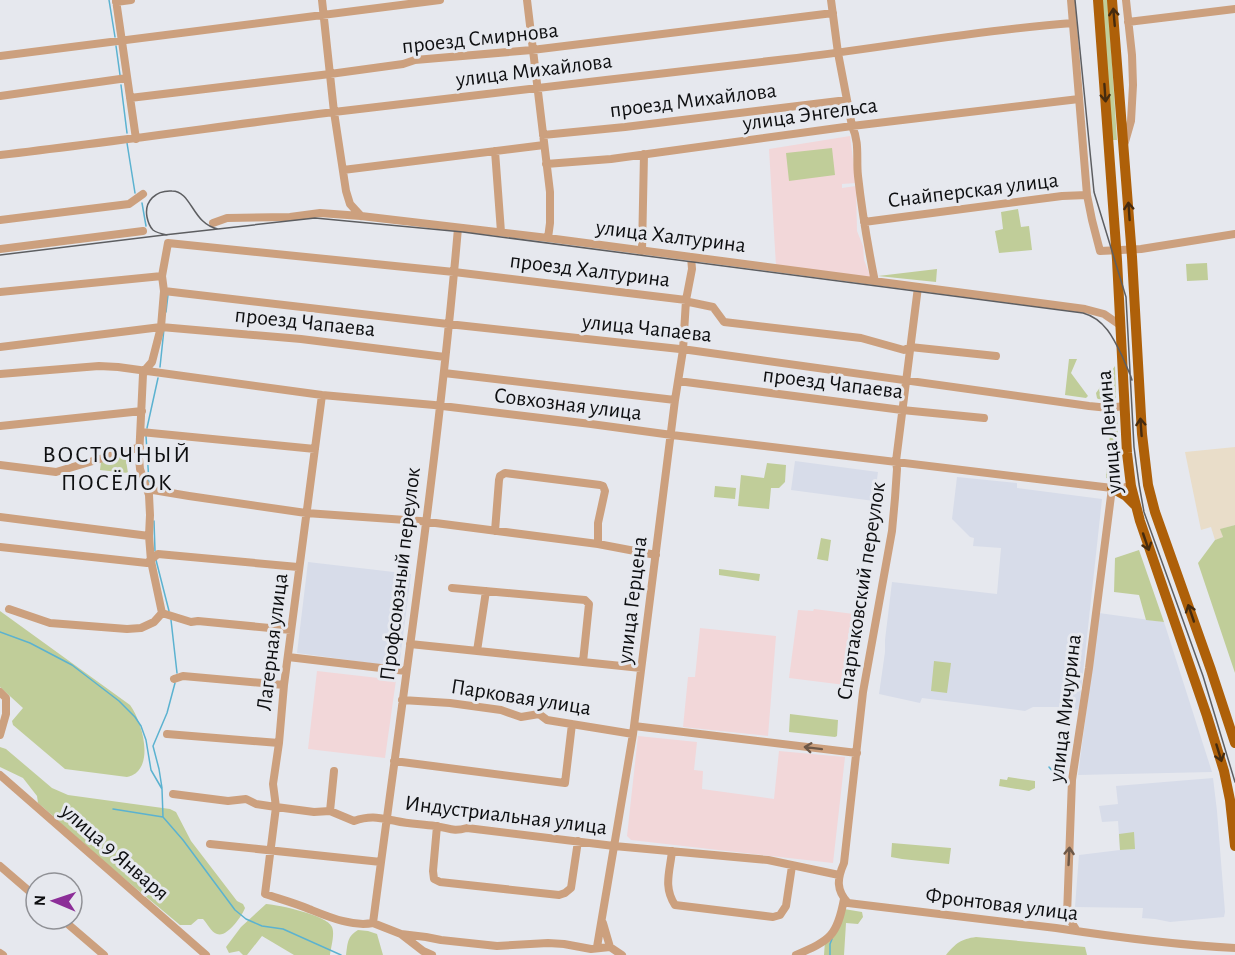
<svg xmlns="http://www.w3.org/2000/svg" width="1235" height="955" font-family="'Alegreya Sans',sans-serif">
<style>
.built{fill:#d7dce9}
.industrial{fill:#e9ddc9}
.education{fill:#f2d7d9}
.green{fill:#c0cd99}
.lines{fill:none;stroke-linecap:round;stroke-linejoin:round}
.stream{stroke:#5bb2d0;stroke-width:1.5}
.minor{stroke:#cca07e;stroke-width:8}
.major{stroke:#ae6009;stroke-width:10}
.tram{stroke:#5d5e61;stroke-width:1.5}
.oneway{stroke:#462b0e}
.oneway2{stroke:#6d5848}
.labels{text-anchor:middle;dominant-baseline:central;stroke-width:6;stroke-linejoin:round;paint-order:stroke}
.street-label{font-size:22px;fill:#0e0f11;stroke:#e6e8ee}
.neighbourhood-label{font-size:24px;letter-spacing:1.5px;fill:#0e0f11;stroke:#e6e8ee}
</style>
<rect width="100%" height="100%" fill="#e6e8ee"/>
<path class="built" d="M795 461 878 472 874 501 791 490Z
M957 477 1017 483V488L1102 499 1079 710 1060 707H1033L1025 711 922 698 920 703 879 694 885 652V640L892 582 997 594 1001 548 973 546 974 538 970 537 952 519Z
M308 562 411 574 399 667 297 653Z
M1099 613 1164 622 1212 772 1078 775Z
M1213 778 1217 811 1225 912 1224 917 1170 922 1155 919 1142 918 1143 908 1075 907 1079 855 1120 850 1118 821 1102 822 1099 806 1118 804 1116 786Z"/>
<path class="industrial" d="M1235 447V525L1221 529 1223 537 1215 540 1211 527 1201 530 1185 452Z"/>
<path class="education" d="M850 136 856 183 842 184V188L856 186 857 231 863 246 864 260 871 278 776 266 769 149Z
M814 609 862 615 853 686 789 678 798 610 813 611Z
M700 628 776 636 768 736 683 727 688 677H695Z
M317 671 396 680 385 758 308 749Z
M638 736 697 742 694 770 703 771 702 789 774 799 779 751 845 757 833 863 631 840 627 836Z"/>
<path class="green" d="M1102 0H1108L1117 140H1111Z
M832 148 835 175 789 181 786 153Z
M1018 209 1021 227 1029 226 1032 250 999 253 995 231 1003 229 1001 212Z
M1207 263 1208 280 1187 281 1186 264Z
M937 269 936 282 878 276Z
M1069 359H1077L1071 373 1088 396 1086 398 1065 395Z
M1115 366 1116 401 1098 399 1097 398 1096 393Z
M1112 411H1117L1119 475 1116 479 1106 478Z
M125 454 128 473 100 470 101 462Z
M767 463 786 465 785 482 779 488H771L769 509 738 506 741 475 764 478Z
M715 486 736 488 735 499 714 497Z
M1235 525V673L1198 563 1215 540 1223 537 1220 529Z
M821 538 831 540 828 561 817 559Z
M1139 550 1164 622 1146 620 1139 595 1114 592 1115 558Z
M719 569 760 574 759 581 719 575Z
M0 611 130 705C141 720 153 759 136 773 135 774 129 777 127 777L65 769 13 725 12 721 23 708 0 687Z
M934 661 951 663 947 693 931 691Z
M790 714 838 720 837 736 835 737 789 732Z
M0 747 6 749 52 788 68 795 170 809 176 812 191 841 237 901 243 904 245 908C242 916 227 938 217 934 211 932 207 923 203 919H198L191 925H180L61 826 52 815 38 803 37 796 23 778 0 767Z
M1008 777 1035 781V788L1029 791 999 786 1000 779 1007 780Z
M1134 832 1135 849 1120 850 1119 834Z
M892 843 951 848 949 864 902 859 891 857Z
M266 904C279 905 327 915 332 927 335 934 331 947 330 955H294L262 936 247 955H243L239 951 229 953 226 947 241 927Z
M844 909 862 912 863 917 858 924 846 923 844 955H824L825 941Z
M358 930 368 931 377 934 383 955H346C348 942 347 937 358 930Z
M976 937 1085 947 1087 955H946C956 943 961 939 976 937Z"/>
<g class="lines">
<path class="stream" d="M109 0 115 37
M116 46 120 75
M121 85 127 133
M127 143 135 193
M142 203 146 226
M166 312 168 295
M160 367 164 329
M147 428 158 378
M146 436 149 482
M154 521 155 551
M156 560 169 611
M171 620 177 673
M0 632 30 643 72 665 119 701 135 717 141 726 146 740 151 770 162 789 163 817 183 840 235 910 246 919 262 926 283 929 341 955
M1049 767 1054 773
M162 788 159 769 153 746 167 713 175 683
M113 809 163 817
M830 955V944L832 939"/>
<path class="minor" d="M116 0 136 139
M322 0 334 112 346 191 350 204 361 216
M527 0 550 192V223L548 238
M831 0 838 53 852 126C860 143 856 159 858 176 862 212 868 247 875 282
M1071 0 1087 195 1092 220 1100 251 1141 249 1235 234
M116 2 131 0
M1128 22 1235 9
M0 56 440 0
M0 96 127 78
M130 98 330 74 403 64 415 60 532 50 833 13
M543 135 625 127 847 100
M1125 142 1131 121 1133 85 1132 55 1126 0
M495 151 501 232
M0 155C112 142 223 126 334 112 485 93 636 77 787 59 883 48 977 30 1073 23
M546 164 611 159 852 126 1079 99
M343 170 544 145
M0 220 129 204 143 194
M864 222 1062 196 1087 195
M213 223 227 218 290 217 320 213 361 216 548 238 1085 309 1104 314 1120 325
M0 249 143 231
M642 251 644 154
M918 287 896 461 897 469 895 498 892 531 863 692 844 863C837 879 836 890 848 903L1056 928C1115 937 1175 945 1235 948
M164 291 448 324 689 350 1089 406 1109 408 1124 406
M0 292 162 276
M0 347 161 327 301 339 445 357
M444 373 675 400
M0 374 99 366 118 367 322 395 434 405 591 424 672 435 1112 488H1122L1131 486
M678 381 902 410 984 418
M322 395 284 685 279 743 273 784 276 807 265 894C280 899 295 903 309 909 329 917 352 927 373 923
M0 426 142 411
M141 432 315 449
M0 465 56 472 140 447
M147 489 189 496 306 513 420 521 598 544 656 555
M0 517 149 536
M495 531 499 480 500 476 505 473 600 485 603 486 605 491 598 523V544
M0 547 147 563 158 554 298 567
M452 588 585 600 589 604 583 662
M9 609 50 623 127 629 141 628 154 622 162 613 191 622 198 621 291 630
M162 613 151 561 149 536 150 515 149 495 140 469 139 458 143 374 145 370 152 362 161 327 164 291 162 276 168 243 454 272 686 300 689 302 713 307 724 322 861 338 904 350 910 347 996 356
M410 644 641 668
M477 651 486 591
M288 657 406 671
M174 679 183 676 284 685
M0 692 6 698V714L0 735
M402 700 450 703 501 710 521 717 539 714 547 720 633 734
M634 726 857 753
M167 734 279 743
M394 761 565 783 572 724
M0 775 206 955
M173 794 228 801 246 799 256 804 276 807 314 812 330 811 354 821C371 815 380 818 396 821 409 824 422 824 435 826 450 828 452 832 467 828L614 846 768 860 839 875
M330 811 334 771
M437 826 433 871 434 879 440 882 559 895 565 893 571 888 578 841
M210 844 381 862
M672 851C670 871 663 887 675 905L773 917 780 915 786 906 792 866
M0 866 36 897
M62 919 104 955
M373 923C403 692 438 461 458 228
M373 923 401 934 426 937 441 940 497 946 548 943 564 944 591 949 610 947 622 955
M603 923 610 947
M1077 931 1067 915 1072 780 1089 668 1112 488
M401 934 423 951 432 955
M597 947 633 734 675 400 683 350 686 300 692 269 691 257
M0 953 3 955
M796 955C830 940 837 937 844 899"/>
<path class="major" d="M1098 0 1117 260 1127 453 1131 486 1140 521 1207 716 1224 771 1230 800 1235 846
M1112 0 1132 257 1142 434 1148 485 1155 512 1211 670 1235 743
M1112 488 1126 496 1135 505"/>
<path class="tram" d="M1075 0 1094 192 1126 297 1134 447 1139 484 1144 512 1203 676 1235 782
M167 235C162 234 157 233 153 230 150 227 148 222 147 217 144 201 156 190 172 191 192 191 192 224 218 229
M0 255 164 235 315 218 463 232 1083 313C1105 319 1114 339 1123 358 1126 366 1130 373 1132 380"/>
</g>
<defs><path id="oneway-shaft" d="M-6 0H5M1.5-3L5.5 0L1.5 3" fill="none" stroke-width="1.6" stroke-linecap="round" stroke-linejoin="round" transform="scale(1.5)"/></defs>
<g class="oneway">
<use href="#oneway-shaft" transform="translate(1114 17) rotate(-95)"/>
<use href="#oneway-shaft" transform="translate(1105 93) rotate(86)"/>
<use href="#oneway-shaft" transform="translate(1129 211) rotate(-94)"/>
<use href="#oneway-shaft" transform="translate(1141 427) rotate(-94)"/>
<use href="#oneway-shaft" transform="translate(1146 542) rotate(71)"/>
<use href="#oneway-shaft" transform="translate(1191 613) rotate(-109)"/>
<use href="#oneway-shaft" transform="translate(1219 753) rotate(73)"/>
</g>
<g class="oneway2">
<use href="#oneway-shaft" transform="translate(813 748) rotate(-173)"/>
<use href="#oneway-shaft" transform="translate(1069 856) rotate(-87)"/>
</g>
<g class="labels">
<g class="street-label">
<text transform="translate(480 38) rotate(-6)">проезд Смирнова</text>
<text transform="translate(534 70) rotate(-7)">улица Михайлова</text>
<text transform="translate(693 100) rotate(-7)">проезд Михайлова</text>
<text transform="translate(810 114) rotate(-8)">улица Энгельса</text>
<text transform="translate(973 190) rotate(-7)">Снайперская улица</text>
<text transform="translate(671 236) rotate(7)">улица Халтурина</text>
<text transform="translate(590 270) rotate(7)">проезд Халтурина</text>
<text transform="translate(305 322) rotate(6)">проезд Чапаева</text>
<text transform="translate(647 328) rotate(6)">улица Чапаева</text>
<text transform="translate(833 383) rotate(7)">проезд Чапаева</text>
<text transform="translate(568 404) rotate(7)">Совхозная улица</text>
<text transform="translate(1109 432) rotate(-95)">улица Ленина</text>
<text transform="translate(400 574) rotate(-83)">Профсоюзный переулок</text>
<text transform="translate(861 591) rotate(-81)">Спартаковский переулок</text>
<text transform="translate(632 600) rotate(-83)">улица Герцена</text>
<text transform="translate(272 642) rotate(-83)">Лагерная улица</text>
<text transform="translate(521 697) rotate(9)">Парковая улица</text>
<text transform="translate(1065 708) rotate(-83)">улица Мичурина</text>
<text transform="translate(506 815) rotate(7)">Индустриальная улица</text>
<text transform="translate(115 852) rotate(41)">улица 9 Января</text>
<text transform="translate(1002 904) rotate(7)">Фронтовая улица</text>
</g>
<g class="neighbourhood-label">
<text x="117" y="455">ВОСТОЧНЫЙ<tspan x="117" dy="28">ПОСЁЛОК</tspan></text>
</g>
</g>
<g transform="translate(54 901) rotate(272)"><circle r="28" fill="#e6e8ee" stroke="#909196" stroke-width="1.5"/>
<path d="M0-4.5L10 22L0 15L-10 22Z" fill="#8c2e98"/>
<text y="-9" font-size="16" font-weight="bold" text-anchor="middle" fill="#0e0f11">N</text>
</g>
</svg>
